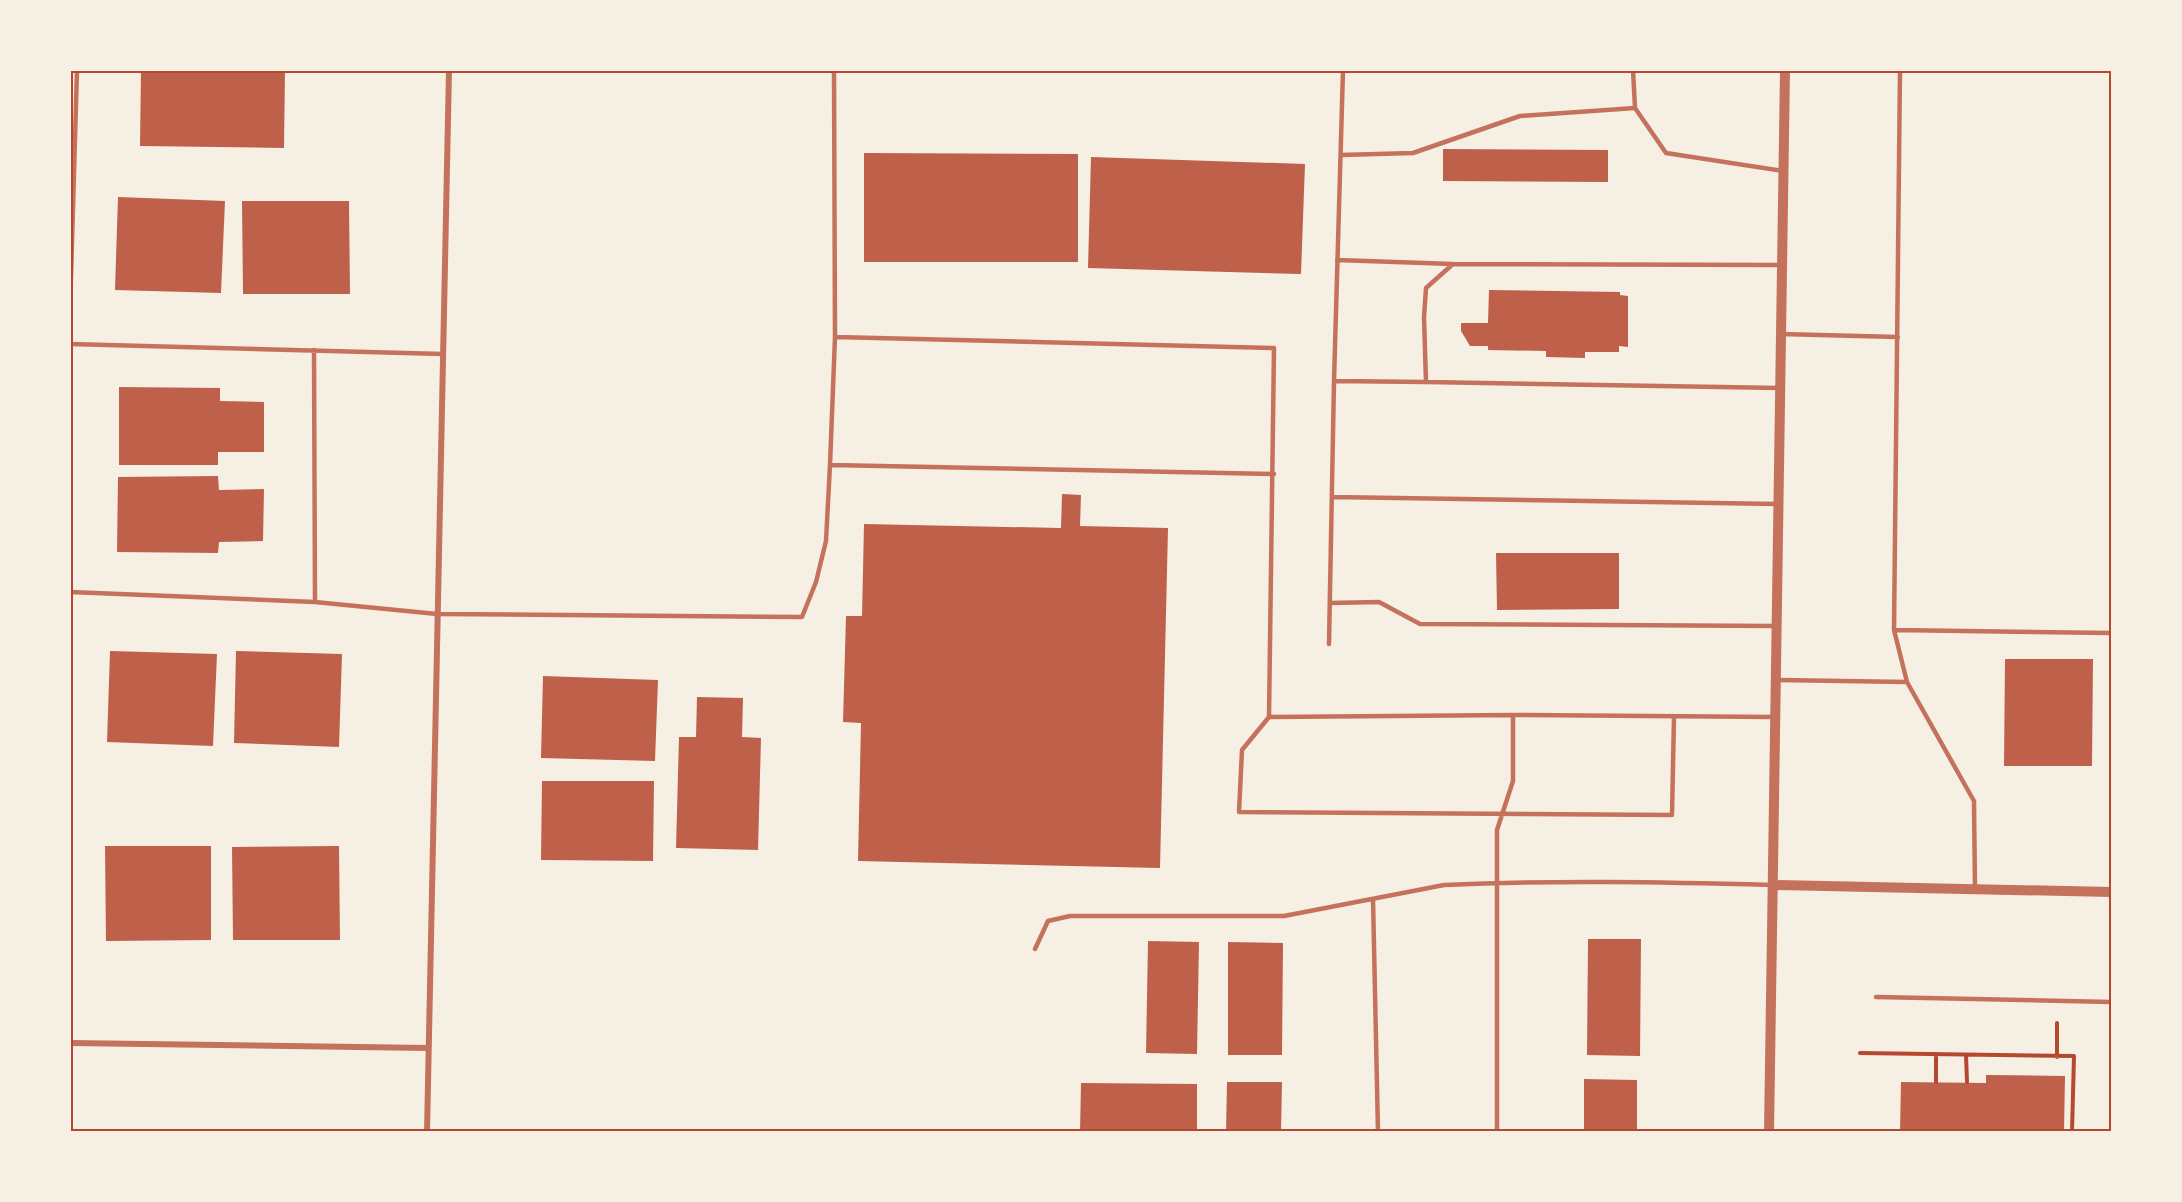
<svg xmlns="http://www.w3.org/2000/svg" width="2182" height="1202" font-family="'Roboto Condensed',sans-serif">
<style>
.building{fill:#bf614a}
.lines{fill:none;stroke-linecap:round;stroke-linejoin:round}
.path{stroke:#b5482f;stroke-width:4}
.service{stroke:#c5725c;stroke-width:4.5}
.minor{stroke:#c5725c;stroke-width:6}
.tertiary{stroke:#c5725c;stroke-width:10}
.neatline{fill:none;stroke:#b5482f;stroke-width:2}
</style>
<rect width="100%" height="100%" fill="#f6efe4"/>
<path class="building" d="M141 70H285L284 148 140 146Z
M1443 149 1608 150V182L1443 181Z
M864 153 1078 154V262H864Z
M1091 157 1305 164 1301 274 1088 268Z
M118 197 225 201 221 293 115 290Z
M242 201H349L350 294H243Z
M1489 290 1620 292V295L1628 296V347L1619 346V352H1585V358L1546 357V351L1488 350V346H1470L1461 331V323H1488Z
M119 387 220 388V401L264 402V452H218V465H119Z
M218 476 219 490 264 489 263 541 219 542 218 553 117 552 118 477Z
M1062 494 1081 495 1080 526 1168 528 1160 868 858 861 861 723 843 722 846 616H862L864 524 1061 528Z
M1496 553H1619V609L1497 610Z
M110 651 217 654 213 746 107 742Z
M236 651 342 654 339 747 234 743Z
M2005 659H2093L2092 766H2004Z
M543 676 658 680 655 761 541 758Z
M697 697 743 698 742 737 761 738 758 850 676 848 679 737H696Z
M542 781H654L653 861 541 860Z
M105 846H211V940L106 941Z
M339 846 340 940H233L232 847Z
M1588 939H1641L1640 1056 1587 1055Z
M1148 941 1199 942 1197 1054 1146 1053Z
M1228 942 1283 943 1282 1055H1228Z
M1986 1075 2065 1076 2064 1132H1900L1901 1082 1986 1083Z
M1584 1079 1637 1080V1132H1584Z
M1227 1082H1282L1281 1132H1226Z
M1081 1083 1197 1084V1132H1080Z"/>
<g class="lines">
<path class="path" d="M1860 1053 2074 1056 2072 1132
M1936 1054V1082
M1966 1055 1967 1082
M2057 1057V1023"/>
<path class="service" d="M834 70 835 337
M1633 70 1635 108 1666 153 1783 171
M1900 70 1894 630 2112 633
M1341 155 1413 153 1520 116 1635 108
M1337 260 1453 264
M70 311 77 70
M1780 334 1898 337
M70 344 443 354
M314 350 315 602 437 614 802 617 816 582 826 541 830 465
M1334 381 1426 382
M1780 388 1426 382 1424 317 1426 288 1453 264 1782 265
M1274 474 830 465 835 337 1274 348 1269 717 1513 715 1774 717
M1332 497 1777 504
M70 592 315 602
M1330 603 1379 602 1420 624 1775 626
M1894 630 1907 682 1974 801 1975 890
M1329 644 1334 381 1343 70
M1778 680 1907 682
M1269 717 1242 750 1239 812 1672 815 1674 717
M1373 899 1378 1132
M1035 949 1048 921 1070 916H1284L1444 885C1553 880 1663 882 1772 885
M1876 997 2112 1002
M1497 1132V830L1513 781V715"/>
<path class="minor" d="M70 1043 428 1048
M427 1132 449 70"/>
<path class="tertiary" d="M1773 885 2112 892
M1769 1132 1785 70"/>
</g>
<rect width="2182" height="1202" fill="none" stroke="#f6efe4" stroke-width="144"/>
<rect x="72" y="72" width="2038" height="1058" class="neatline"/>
</svg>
